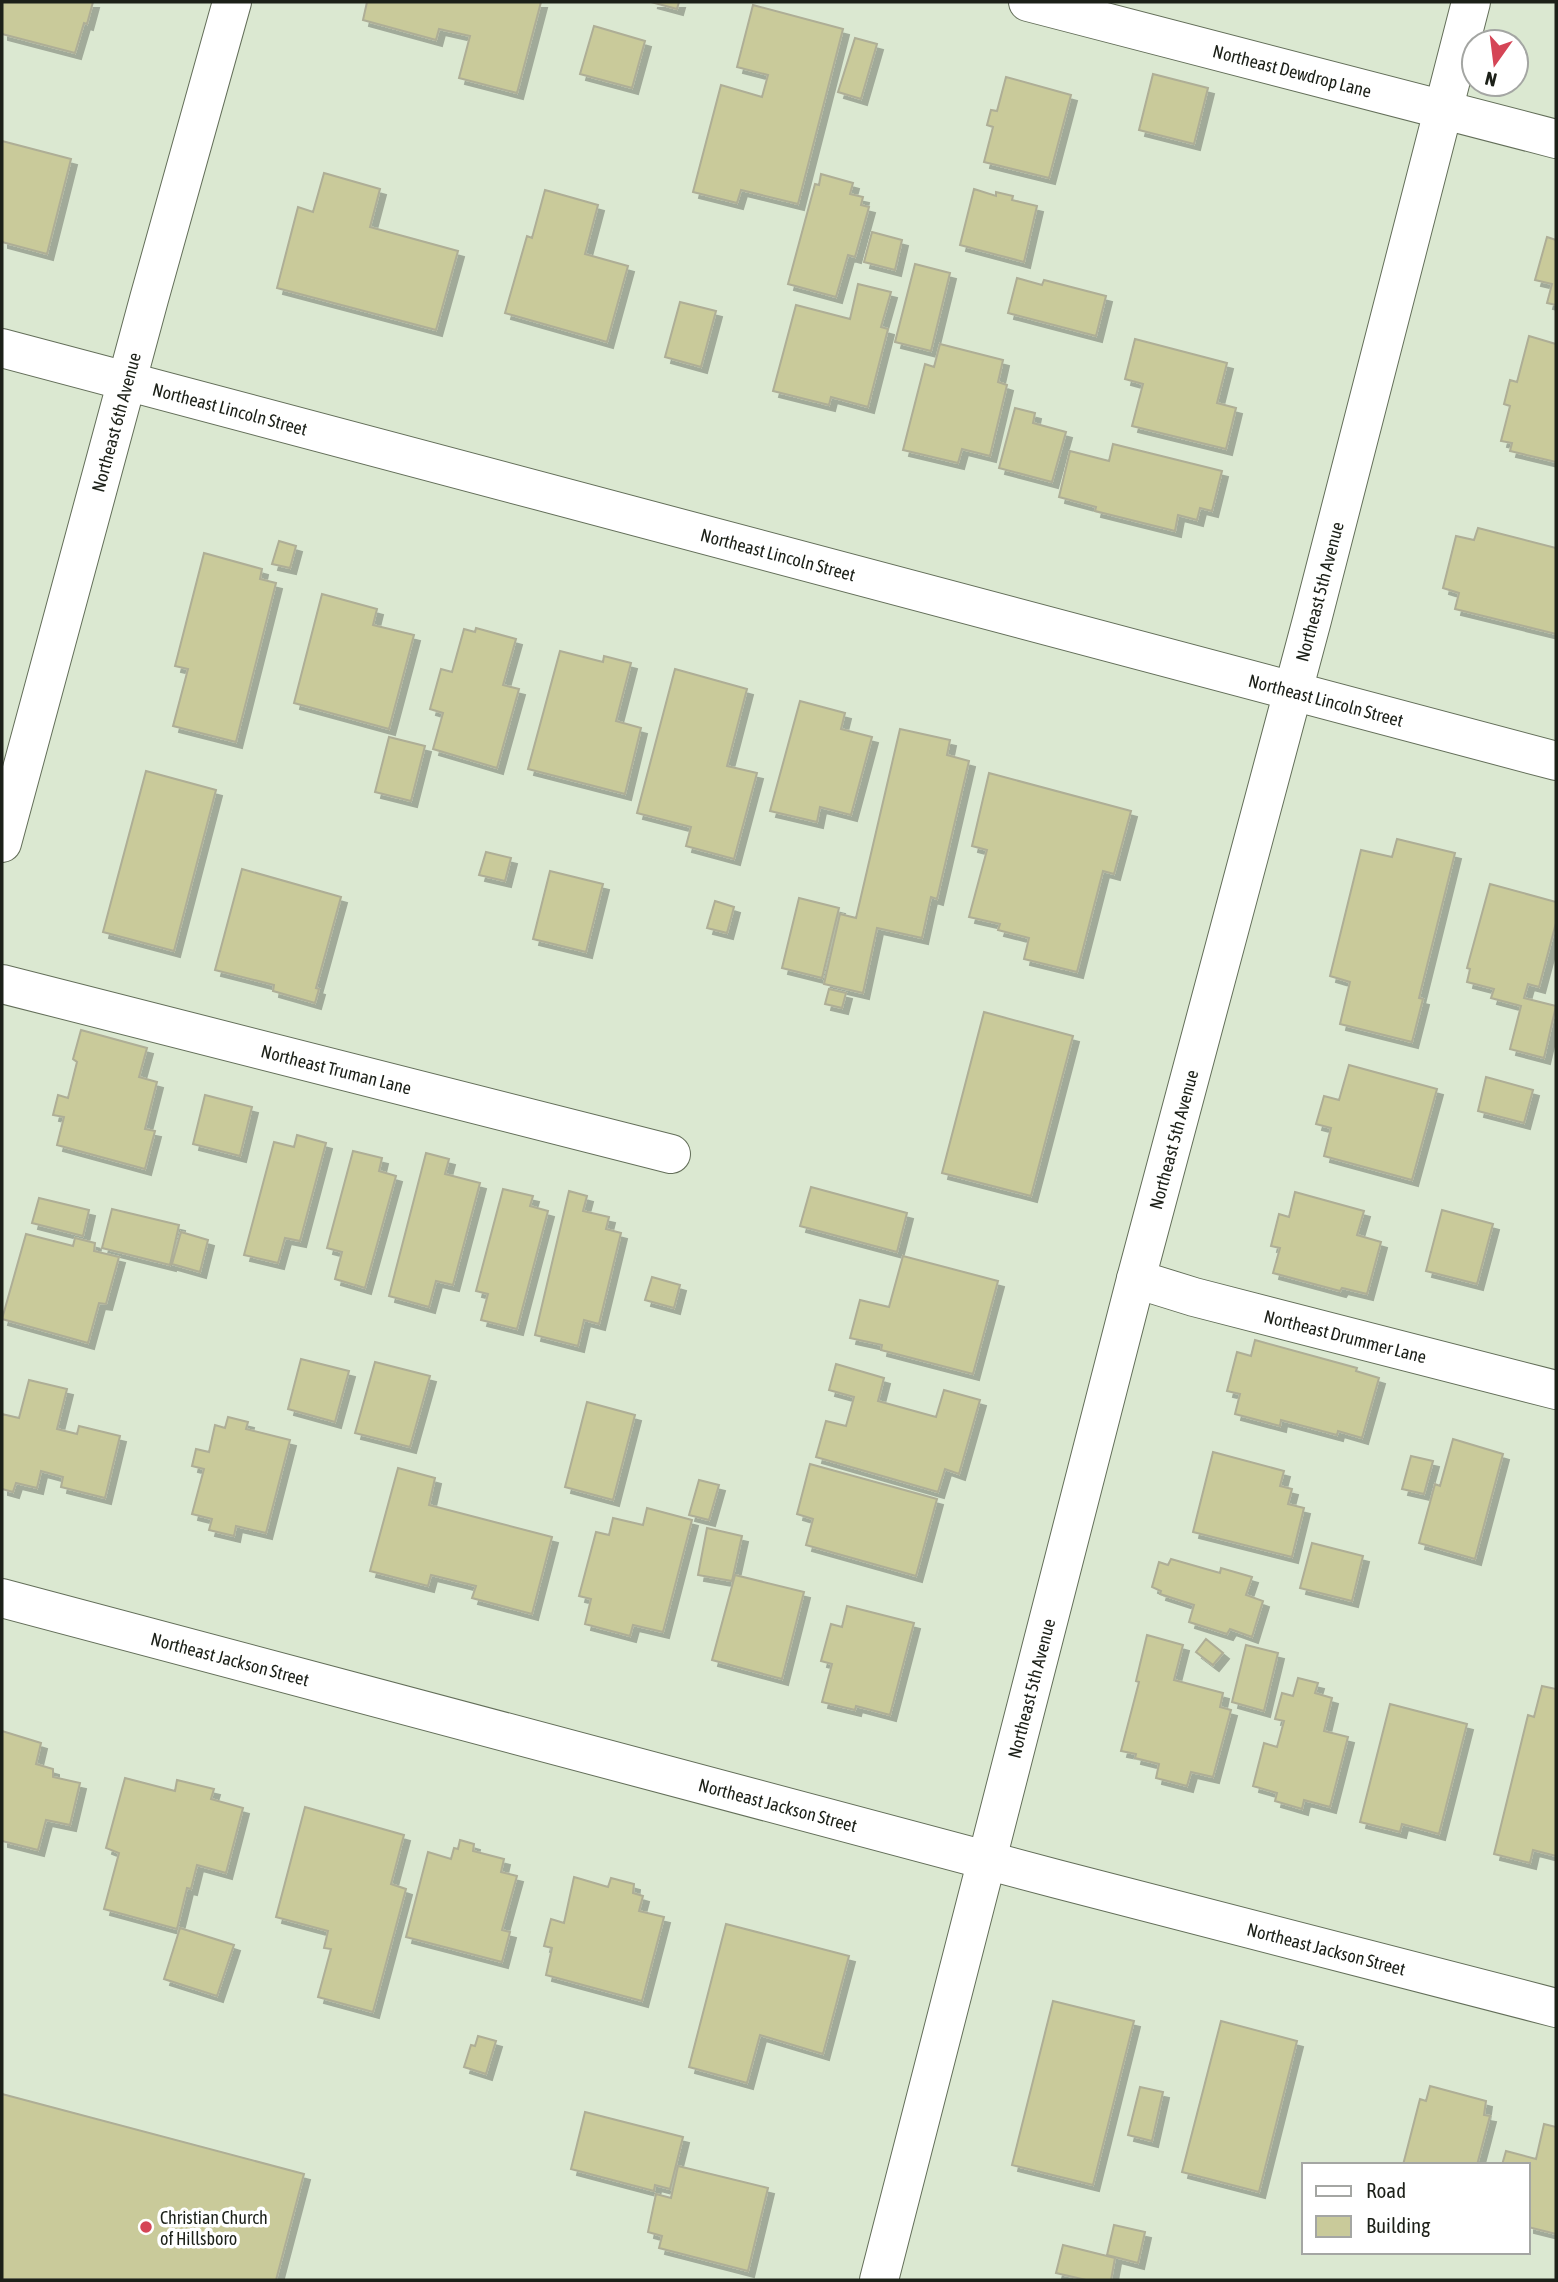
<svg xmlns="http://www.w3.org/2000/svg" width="1558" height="2282" font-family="'Asap Condensed',sans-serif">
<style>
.building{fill:#c9ca9a;stroke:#aeae96;stroke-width:2;filter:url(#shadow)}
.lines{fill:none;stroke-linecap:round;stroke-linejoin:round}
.minor-casing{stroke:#636e59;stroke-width:40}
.minor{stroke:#fff;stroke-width:38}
.poi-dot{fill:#d54556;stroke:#fff;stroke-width:2.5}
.labels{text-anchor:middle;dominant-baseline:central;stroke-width:7;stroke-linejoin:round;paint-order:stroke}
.street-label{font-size:18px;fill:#1c2018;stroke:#fff}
.poi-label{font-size:18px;fill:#1c2018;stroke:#fff;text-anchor:start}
</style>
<defs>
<filter id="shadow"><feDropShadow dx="6" dy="6" stdDeviation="0" flood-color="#0004"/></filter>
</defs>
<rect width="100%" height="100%" fill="#dbe8d1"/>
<path class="building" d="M2 2H93L87 24 84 23 75 53 2 34Z
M367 2H541L517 93 459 78 470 36 439 29 436 40 363 20Z
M651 2H679L677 9Z
M753 5 843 29 798 204 741 190 737 203 693 192 721 85 762 97 768 75 737 67Z
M594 26 645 41 632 88 580 74Z
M855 38 877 44 861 99 838 92Z
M1153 74 1208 88 1194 144 1139 130Z
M1006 77 1071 95 1049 178 984 162 993 127 987 125 991 110 997 111Z
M2 141 71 159 47 254 2 242Z
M324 173 380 189 370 227 458 251 436 330 277 288 298 207 313 212Z
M821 174 853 183 850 194 863 197 861 205 869 207 855 257 848 255 836 297 788 284 815 184 819 185Z
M974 189 996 196V192L1013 196 1012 200 1037 206 1024 262 960 245Z
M545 190 598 205 585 254 628 266 607 342 505 313 527 236 532 238Z
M872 232 902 240 895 270 864 262Z
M1547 237 1556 240V305L1547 303 1552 284 1535 280Z
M915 264 950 273 931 351 895 342Z
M1017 278 1042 285 1044 280 1106 296 1096 336 1008 313Z
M858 284 891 292 881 327 888 329 868 407 831 397 829 405 773 391 796 305 850 319Z
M680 302 716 311 701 367 665 357Z
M1529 336 1556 344V462L1510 451 1512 443 1501 441 1510 406 1504 404 1510 380 1517 382Z
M1135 339 1227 363 1217 403 1236 408 1226 449 1132 426 1143 384 1125 379Z
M940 344 1003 360 998 382 1007 385 990 456 962 449 958 463 903 450 925 364 934 367Z
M1015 408 1035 413 1033 423 1066 432 1052 482 999 468Z
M1113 444 1222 471 1212 511 1200 508 1197 520 1178 515 1175 531 1095 511 1096 507 1059 497 1070 451 1109 461Z
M1478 528 1556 548V634L1455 609 1459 593 1443 588 1456 536 1474 540Z
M279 541 296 546 290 568 272 564Z
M204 553 262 569 260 579 276 583 236 742 173 726 188 669 175 666Z
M322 594 377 609 373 625 414 635 389 729 294 703Z
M476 628 516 639 503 685 519 689 497 768 433 749 443 713 430 709 441 669 452 672 464 629 475 632Z
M560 651 603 662 604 656 631 663 616 721 641 728 625 794 528 769Z
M675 669 747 689 727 766 757 773 734 859 686 846 691 827 637 813Z
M800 701 845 713 841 729 872 737 851 815 820 807 817 822 770 811Z
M900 729 950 740 947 755 969 761 937 899 931 897 922 938 877 928 863 993 824 984 840 914 856 918Z
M389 737 425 746 411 801 375 792Z
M146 771 216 790 174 951 103 932Z
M989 773 1131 811 1114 874 1103 871 1077 972 1024 959 1029 938 998 930 1000 924 969 917 987 850 972 846Z
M1397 839 1455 853 1419 998 1423 999 1412 1042 1340 1024 1350 982 1330 976 1361 850 1392 857Z
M486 852 511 858 505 881 479 875Z
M242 869 341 897 316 988 319 989 315 1003 273 991 274 985 215 970Z
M550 871 603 884 586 952 533 939Z
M1490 884 1556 902V923L1539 987 1528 984 1524 998 1556 1006 1544 1058 1510 1049 1521 1006 1491 998 1494 989 1467 982 1470 969 1467 968Z
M799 898 839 908 822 978 782 968Z
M715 901 734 907 727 933 707 928Z
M829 989 846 993 842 1008 825 1004Z
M984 1012 1073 1036 1031 1196 942 1173Z
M81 1030 147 1048 139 1077 157 1082 145 1129 155 1131 145 1169 57 1145 64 1117 53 1115 58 1095 68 1098 77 1062 73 1059Z
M1349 1065 1437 1089 1412 1180 1324 1156 1331 1128 1316 1124 1324 1096 1339 1100Z
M1486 1077 1533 1090 1524 1123 1478 1111Z
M205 1095 252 1107 240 1156 193 1144Z
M297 1135 326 1143 300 1241 285 1238 278 1263 244 1255 274 1142 294 1147Z
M353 1151 382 1158 379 1171 396 1176 365 1288 335 1279 342 1252 327 1248Z
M426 1153 449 1159 445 1174 480 1183 453 1285 436 1281 429 1307 389 1296Z
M811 1187 907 1213 897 1252 800 1226Z
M503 1189 533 1196 530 1206 548 1211 517 1329 481 1320 488 1294 476 1291Z
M569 1191 587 1196 583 1211 609 1217 606 1229 621 1233 599 1324 584 1320 578 1346 535 1335Z
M1295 1192 1364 1211 1357 1235 1381 1242 1367 1294 1342 1288 1340 1291 1273 1273 1280 1248 1271 1246 1279 1214 1289 1217Z
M39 1198 89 1210 83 1236 32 1223Z
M112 1209 179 1225 170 1265 102 1248Z
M1442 1210 1493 1224 1477 1284 1426 1271Z
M181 1232 208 1240 200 1272 172 1264Z
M26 1234 73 1246 75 1238 95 1243 94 1251 119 1257 106 1304 99 1303 88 1343 2 1319Z
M903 1256 998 1281 973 1374 881 1350 882 1345 850 1338 860 1300 889 1307Z
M652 1277 680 1285 674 1308 645 1300Z
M1255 1340 1357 1368 1356 1371 1379 1378 1362 1438 1338 1431 1337 1435 1281 1420 1280 1426 1235 1414 1240 1394 1227 1391 1237 1352 1251 1356Z
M301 1359 349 1371 335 1422 288 1409Z
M375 1362 430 1376 410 1447 355 1433Z
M836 1364 884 1378 878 1401 936 1417 944 1390 980 1400 959 1474 945 1469 938 1492 816 1457 826 1421 846 1426 854 1397 829 1390Z
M29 1380 67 1389 57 1429 77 1434 79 1426 120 1436 105 1498 61 1487 63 1477 41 1471 37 1488 16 1483 13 1492 2 1489V1414L19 1418Z
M587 1402 635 1415 613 1500 565 1487Z
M228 1417 248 1422 246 1429 290 1440 266 1533 236 1526 234 1536 209 1530 212 1519 192 1514 204 1469 192 1466 196 1449 209 1452 215 1425 225 1428Z
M1453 1439 1503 1454 1475 1559 1419 1543 1435 1484 1440 1486Z
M1213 1452 1284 1471 1280 1486 1292 1489 1288 1504 1304 1508 1292 1557 1193 1532Z
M1411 1456 1433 1461 1424 1494 1402 1489Z
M810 1464 937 1499 916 1576 806 1545 813 1519 797 1514Z
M398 1468 435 1478 429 1505 552 1537 532 1614 472 1598 476 1586 431 1575 428 1586 370 1571Z
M699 1480 719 1485 709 1520 689 1515Z
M647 1508 692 1520 663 1632 633 1625 630 1636 585 1624 591 1599 579 1596 596 1532 609 1535 613 1518 643 1525Z
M707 1528 742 1536 732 1581 698 1575Z
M1312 1543 1363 1556 1352 1601 1300 1588Z
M1171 1559 1220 1573 1221 1568 1252 1577 1246 1595 1263 1601 1252 1637 1230 1629 1227 1634 1189 1622 1194 1605 1160 1594 1161 1591 1152 1587 1159 1562 1168 1565Z
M735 1575 804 1592 782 1679 712 1660Z
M847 1606 914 1623 890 1715 856 1706 855 1710 822 1702 832 1664 821 1661 831 1624 842 1627Z
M1147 1635 1183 1645 1174 1680 1223 1693 1220 1707 1231 1710 1213 1777 1191 1772 1187 1786 1156 1778 1159 1764 1135 1758 1136 1754 1121 1751 1139 1682 1136 1681Z
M1206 1639 1223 1653 1213 1665 1196 1652Z
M1246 1645 1278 1653 1264 1711 1232 1702Z
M1298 1678 1318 1683 1315 1693 1332 1698 1324 1731 1348 1737 1330 1807 1304 1800 1302 1809 1275 1801 1277 1793 1253 1786 1264 1743 1277 1747 1284 1721 1275 1719 1282 1693 1293 1696Z
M1542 1686 1556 1689V1856L1533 1850 1530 1863 1494 1854 1528 1715 1534 1717Z
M1390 1704 1467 1724 1439 1834 1402 1824 1400 1832 1360 1822Z
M2 1731 41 1743 36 1764 53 1769V1777L80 1783 70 1825 46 1820 38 1850 2 1841Z
M125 1778 175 1791 177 1780 214 1789 211 1799 243 1808 226 1873 197 1865 191 1889 187 1888 177 1929 104 1909 119 1853 106 1848Z
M305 1807 404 1835 391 1884 406 1889 373 2012 318 1997 331 1949 324 1948 328 1931 276 1917Z
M460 1840 474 1844 473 1851 504 1859 501 1872 517 1876 502 1930 510 1932 502 1962 406 1937 428 1852 451 1859 454 1848 458 1849Z
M574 1877 608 1887 611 1878 634 1884 633 1893 643 1896 639 1911 664 1917 642 2001 546 1975 552 1948 544 1946 551 1919 564 1923Z
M726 1924 849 1956 823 2054 760 2035 747 2083 689 2067Z
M180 1928 234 1945 217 1996 164 1979Z
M1053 2001 1134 2021 1093 2185 1012 2165Z
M1221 2021 1297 2041 1259 2192 1182 2172Z
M478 2036 496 2041 486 2074 464 2067 471 2045 475 2046Z
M1430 2086 1486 2101 1484 2115 1490 2116 1477 2165H1403L1420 2099 1426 2101Z
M1140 2087 1163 2092 1152 2141 1128 2135Z
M2 2094 304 2174 276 2280 2 2279Z
M585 2112 683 2137 670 2189 655 2185 654 2191 571 2169Z
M1544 2124 1556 2127V2234L1528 2227V2165H1502L1506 2151 1536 2159Z
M678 2166 768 2188 748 2271 659 2248 662 2236 648 2232 656 2194 671 2198Z
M1114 2225 1145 2232 1138 2263 1107 2255Z
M1063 2245 1115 2258 1111 2280H1086L1056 2273Z"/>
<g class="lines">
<defs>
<g id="minor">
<path id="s1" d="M1028 2 1556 139"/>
<path id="s2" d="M2 348 1556 761"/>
<path id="s3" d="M2 843 149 299 232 2"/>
<path id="s4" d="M2 984 671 1154"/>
<path id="s5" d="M1136 1279 1194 1297 1556 1390"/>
<path id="s6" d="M2 1598 1057 1879 1556 2008"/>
<path id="s7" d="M879 2280 1136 1279 1312 620 1471 2"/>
</g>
</defs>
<use href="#minor" class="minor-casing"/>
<use href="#minor" class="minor"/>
</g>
<circle class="poi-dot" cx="146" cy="2227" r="7"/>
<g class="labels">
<g class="street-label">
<text stroke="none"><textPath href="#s1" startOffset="273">Northeast Dewdrop Lane</textPath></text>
<text stroke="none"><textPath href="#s2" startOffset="236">Northeast Lincoln Street</textPath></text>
<text stroke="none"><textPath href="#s3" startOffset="436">Northeast 6th Avenue</textPath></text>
<text stroke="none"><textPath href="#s2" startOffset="803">Northeast Lincoln Street</textPath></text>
<text stroke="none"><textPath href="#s7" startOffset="1745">Northeast 5th Avenue</textPath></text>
<text stroke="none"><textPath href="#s2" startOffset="1370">Northeast Lincoln Street</textPath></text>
<text stroke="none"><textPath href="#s4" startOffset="345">Northeast Truman Lane</textPath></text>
<text stroke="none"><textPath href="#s7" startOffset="1178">Northeast 5th Avenue</textPath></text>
<text stroke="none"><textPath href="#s5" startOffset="217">Northeast Drummer Lane</textPath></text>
<text stroke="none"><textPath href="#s6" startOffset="236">Northeast Jackson Street</textPath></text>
<text stroke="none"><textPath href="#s7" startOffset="611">Northeast 5th Avenue</textPath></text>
<text stroke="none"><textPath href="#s6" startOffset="803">Northeast Jackson Street</textPath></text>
<text stroke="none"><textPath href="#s6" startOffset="1370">Northeast Jackson Street</textPath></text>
</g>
<g class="poi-label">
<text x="160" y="2217">Christian Church<tspan x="160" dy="21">of Hillsboro</tspan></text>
</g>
</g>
<rect width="1558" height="2282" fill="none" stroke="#1c2018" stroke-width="7"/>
<rect x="1302" y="2163" width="228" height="91" fill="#ffffff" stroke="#a4a6a3" stroke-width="2"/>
<rect x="1316" y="2186" width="35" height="10" fill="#ffffff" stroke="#a4a6a3" stroke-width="2"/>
<text x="1366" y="2198" font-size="21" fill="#1c2018">Road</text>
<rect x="1316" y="2216" width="35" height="21" fill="#c9ca9a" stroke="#a4a6a3" stroke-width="2"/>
<text x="1366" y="2233" font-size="21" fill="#1c2018">Building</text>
<g transform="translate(1495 63) rotate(194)"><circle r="33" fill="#ffffff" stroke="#a4a6a3" stroke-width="2"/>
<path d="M0-5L12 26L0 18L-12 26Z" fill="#d54556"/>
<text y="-10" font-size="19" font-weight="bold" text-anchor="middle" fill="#1c2018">N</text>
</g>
</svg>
